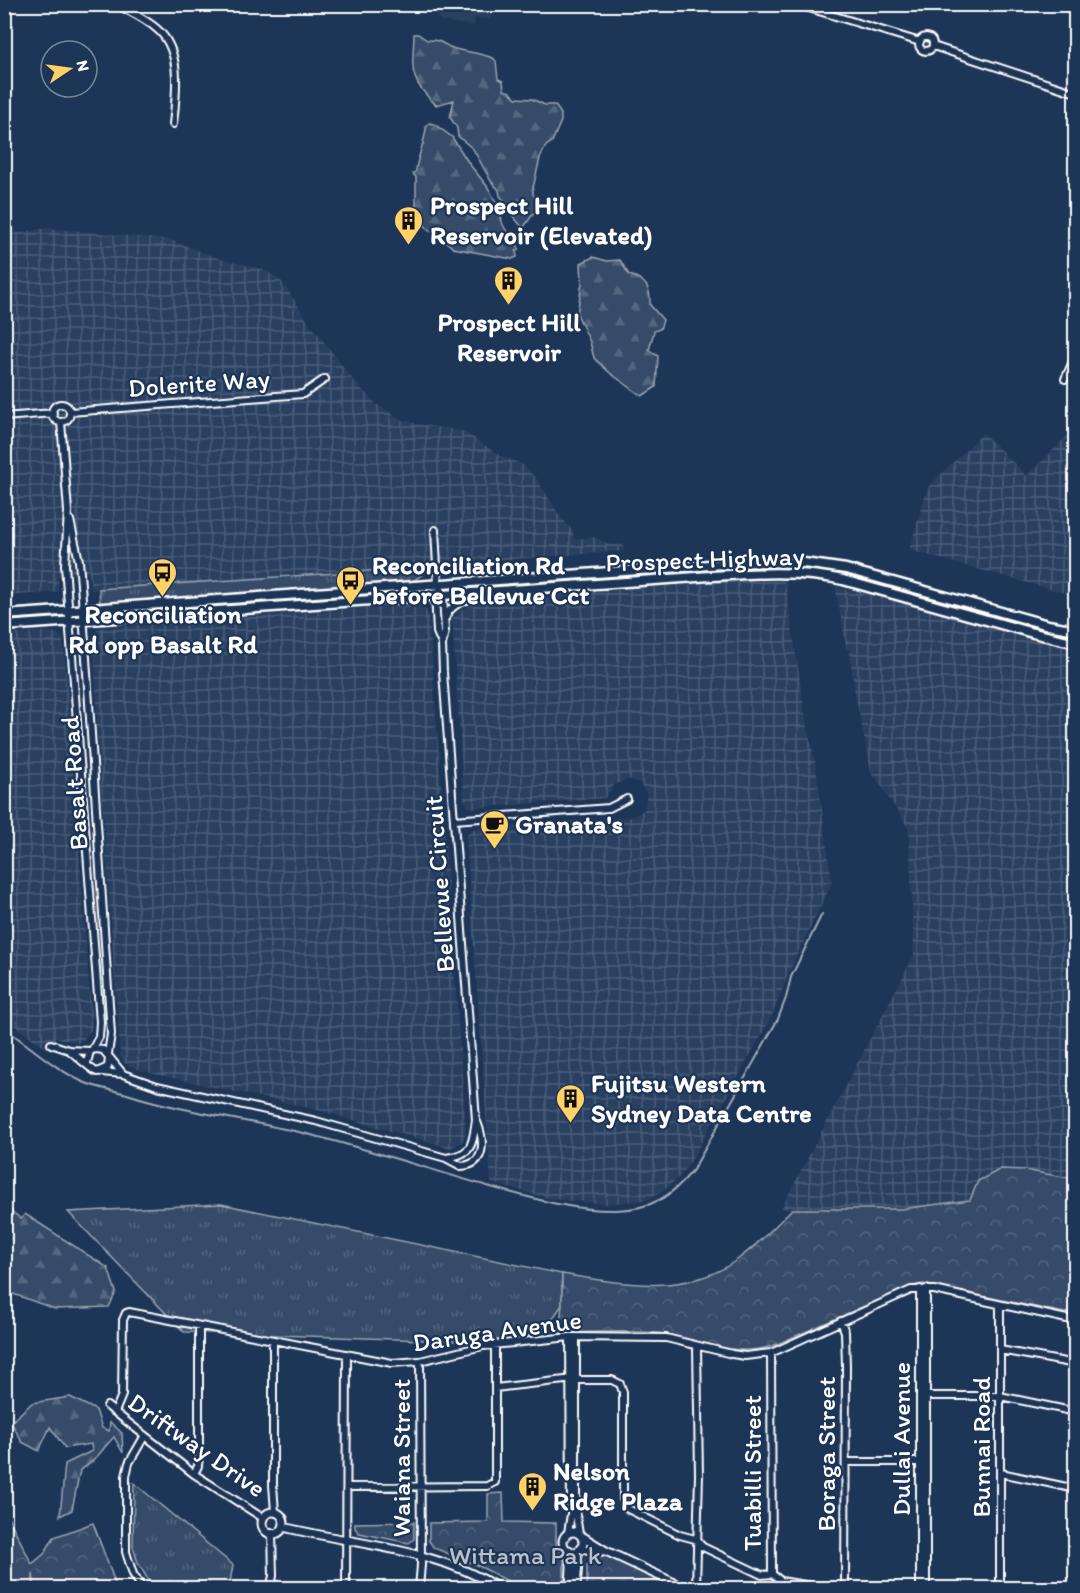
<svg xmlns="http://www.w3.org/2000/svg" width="1080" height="1593" font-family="Itim,sans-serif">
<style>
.built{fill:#2a4161}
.industrial{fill:url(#industrial-grid)}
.grass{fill:url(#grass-tufts);stroke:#9aa5b4;stroke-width:1.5}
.forest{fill:url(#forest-firs);stroke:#9aa5b4;stroke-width:1.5}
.park{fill:url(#park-crowns);stroke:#9aa5b4;stroke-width:1.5}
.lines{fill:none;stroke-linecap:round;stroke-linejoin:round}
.stream{stroke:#a0aab8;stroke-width:2}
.minor-casing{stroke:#fff;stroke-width:10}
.tertiary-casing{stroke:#fff;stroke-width:11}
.secondary-casing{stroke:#fff;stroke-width:13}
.minor{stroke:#1d3557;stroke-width:6}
.tertiary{stroke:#1d3557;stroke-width:7}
.secondary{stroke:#1d3557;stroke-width:8}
.labels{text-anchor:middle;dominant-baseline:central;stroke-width:4.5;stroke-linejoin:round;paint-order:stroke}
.poi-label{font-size:26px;font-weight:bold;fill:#fff;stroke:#1d3557;text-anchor:start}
.street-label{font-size:26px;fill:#fff;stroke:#1d3557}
.park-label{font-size:26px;fill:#b9c0ca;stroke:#1d3557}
</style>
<defs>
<pattern id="industrial-grid" width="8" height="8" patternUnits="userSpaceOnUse" patternTransform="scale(1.5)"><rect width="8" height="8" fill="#2a4161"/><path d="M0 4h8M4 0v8" fill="none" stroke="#4a5e79"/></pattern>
<pattern id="grass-tufts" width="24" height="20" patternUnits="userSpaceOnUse" patternTransform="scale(1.5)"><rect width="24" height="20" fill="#364b69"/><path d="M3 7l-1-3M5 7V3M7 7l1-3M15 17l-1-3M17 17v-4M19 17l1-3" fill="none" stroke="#546680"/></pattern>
<pattern id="forest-firs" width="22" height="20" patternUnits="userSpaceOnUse" patternTransform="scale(1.5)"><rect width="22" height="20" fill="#364b69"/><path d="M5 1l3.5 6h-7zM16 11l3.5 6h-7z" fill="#546680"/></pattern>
<pattern id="park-crowns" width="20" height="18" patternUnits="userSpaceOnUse" patternTransform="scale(1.5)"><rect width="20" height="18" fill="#364b69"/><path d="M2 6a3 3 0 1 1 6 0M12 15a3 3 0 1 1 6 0" fill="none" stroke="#546680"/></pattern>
</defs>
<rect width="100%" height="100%" fill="#1d3557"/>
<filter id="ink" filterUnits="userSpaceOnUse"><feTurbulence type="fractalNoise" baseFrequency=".0167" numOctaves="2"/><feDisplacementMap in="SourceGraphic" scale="12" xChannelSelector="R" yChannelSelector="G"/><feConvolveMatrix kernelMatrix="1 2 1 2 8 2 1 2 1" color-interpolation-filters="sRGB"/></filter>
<g filter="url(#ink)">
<path class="built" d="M432 5H492L491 19 475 18 474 26 441 21 431 10Z"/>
<path class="industrial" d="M48 228 171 240 223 260 259 268 271 274 280 280 288 290 307 320 355 382 376 404 401 419 417 424 463 431 499 455 523 465 536 478 560 516 573 531 574 539 594 537 611 545H623L624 551 91 590 89 573 58 576V592L5 596V235Z
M1075 428V596L909 550 928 487 983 433 1027 476Z
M733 581H785L807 727 815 760 832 883 789 972 772 1016 692 1159 681 1175 664 1191 646 1200 607 1204 552 1199 491 1183 466 836 472 829 632 817 644 810 647 795 640 783 628 779 614 785 605 798 470 808 464 802 452 618 457 612 464 608 481 603 546 598 562 594Z
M835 587 889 599 1035 640 1075 650V1179L1072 1177 978 1181 970 1200 901 1209H781L914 955 909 829 876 778 872 776 855 693 849 649 847 650Z
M416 604 426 610 429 618 466 1132 462 1142 450 1148 314 1109 154 1074 129 1066 123 1061 120 1054 97 729V706L92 638 95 632 99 628Z
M47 631 58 634 63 640 64 647 92 1024 91 1030 83 1040 78 1043 72 1042 56 1037 47 1049 5 1019 4 635Z"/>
<path class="grass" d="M427 567 423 574 413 581 100 603 99 589Z
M221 1204 562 1274V1305L547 1327 513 1343 184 1332 68 1212Z
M134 1483 233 1565 229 1588H153L138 1563 133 1547Z"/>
<path class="forest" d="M414 34H418L427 40C444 39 442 46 455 49 467 52 481 53 493 58L496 61 498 79 503 81 504 90 510 92 516 98 532 99 545 105H555L561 114V121L552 142 546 146 540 158 533 188V194L537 201V209L523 228 512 215V209L500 196 499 190 491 181 473 149 458 136 457 128 450 117 454 100 436 105C407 78 413 69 414 34Z
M429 123 434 124 452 137 470 165 487 186 502 212C500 220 503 228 509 233V239L518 246 519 249 516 251 517 257 512 259 453 248 440 236 430 231 411 211 412 207 416 206V177L413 174 416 171C417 156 426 140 426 127Z
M593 257 607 261 620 260 629 275C646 279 651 289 650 305L663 320 660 329 654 331 649 350 658 356 656 387 642 396 610 373 594 358 590 342 577 314 582 283 581 263Z
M4 1205 21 1219 25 1214 108 1268 116 1292 109 1307 55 1309 5 1291Z
M70 1397 96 1410 102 1428 109 1431 110 1422 122 1433 123 1453 114 1437C102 1449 95 1463 80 1470L72 1510 60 1516 65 1464 92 1451 91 1444 65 1448 50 1427 39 1451 22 1442 11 1422 32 1403Z"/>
<path class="park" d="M1001 1169 1024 1170 1075 1179V1315L923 1284 911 1286 775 1345C733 1360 698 1337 657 1333 624 1330 591 1333 559 1333L562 1305V1274C618 1283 683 1297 734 1262 756 1247 774 1227 792 1209H901L970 1200 978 1181Z
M503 1493 504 1522 556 1523V1545L564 1557V1588H521L481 1567 434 1548 429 1541V1523L488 1522V1494Z
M5 1511 32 1564 44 1554 54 1537 93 1523 117 1588H35L33 1574V1588H5Z
M414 1522V1539L409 1543 359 1533 355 1528V1523Z
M597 1555 613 1557 677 1588H587V1565Z"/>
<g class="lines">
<path class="stream" d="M4 1028C30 1046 55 1069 83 1082 97 1088 112 1090 127 1094 183 1112 242 1119 299 1132 362 1147 425 1168 487 1186 528 1197 572 1211 616 1210 652 1209 671 1197 693 1170L778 1019 786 998 791 977 822 914
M594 1587 598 1588"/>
<defs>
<path id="minor" d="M116 4C130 12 145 18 157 29 183 51 176 95 173 124
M796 4 920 42
M919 44a7 7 0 1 1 14 0a7 7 0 1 1-14 0Z
M933 46 1076 93
M1065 379 1076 355
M52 413a9 9 0 1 1 18 0a9 9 0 1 1-18 0Z
M70 412 303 394 325 379
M4 417 53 413
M61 422 68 511 65 565 100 1022 99 1037 92 1050
M70 520 79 561 82 598 111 1034 108 1054
M435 530 438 584 443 595 445 631 442 645 443 672 476 1120C472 1146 473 1154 446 1158
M435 593 437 632 442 644
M446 617C451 602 471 599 484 594
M454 820 609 808 627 799
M51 1044 69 1050 90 1051
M69 1050C77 1056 91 1070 97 1072L108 1067 109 1057 103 1050 96 1049 90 1051 87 1063
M110 1058 123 1074
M101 1072 123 1074 157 1086 316 1121 446 1158 461 1166C487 1165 484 1139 477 1122
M920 1289V1588
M926 1289V1588
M1000 1305V1588
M841 1321 845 1332 846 1366 845 1588
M576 1337V1515L579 1534
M273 1340V1485L275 1512
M1000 1350 1076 1364
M771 1353 772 1574 781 1581 823 1588
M495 1388 565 1380H612L620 1384 623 1392V1499L628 1509 680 1535 695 1539 703 1547 762 1575 772 1574
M924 1396H1000L1076 1412
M107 1406 194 1474 263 1518
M115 1412 122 1395 123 1320 126 1313 129 1312 392 1363 420 1361 483 1346 570 1337 666 1338 732 1354 745 1356 771 1353 911 1290H934L1076 1321
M846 1462H924
M1001 1473 1076 1489
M194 1474 198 1466 199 1456V1326
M347 1487 487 1486 495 1482V1345
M568 1533 571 1514 570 1337
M142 1588 133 1574 126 1552V1476L129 1463 144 1437
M270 1588 273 1576 272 1533
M346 1588 347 1354
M419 1588 421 1565 420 1361
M696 1588 699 1475 697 1346
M1075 1588V1489"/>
<path id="tertiary" d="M262 1523a11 11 0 1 1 22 0a11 11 0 1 1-22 0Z
M283 1527C356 1545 434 1548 499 1588
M563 1542a10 10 0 1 1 20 0a10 10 0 1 1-20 0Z
M580 1535 606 1551 685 1588
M569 1550 571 1566 570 1588
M579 1550 604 1551
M576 1588 579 1550"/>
<path id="secondary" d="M4 615 752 562 804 563 846 569 1048 625 1076 630
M4 626 697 577C745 574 795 569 843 580L1033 633 1076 643"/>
</defs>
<use href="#minor" class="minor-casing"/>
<use href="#tertiary" class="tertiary-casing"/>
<use href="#secondary" class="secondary-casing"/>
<use href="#minor" class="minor"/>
<use href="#tertiary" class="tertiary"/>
<use href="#secondary" class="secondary"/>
</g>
</g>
<defs>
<symbol id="building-pin" viewBox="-11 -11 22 30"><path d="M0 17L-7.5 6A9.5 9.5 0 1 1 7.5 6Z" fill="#ffd166" stroke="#1d3557"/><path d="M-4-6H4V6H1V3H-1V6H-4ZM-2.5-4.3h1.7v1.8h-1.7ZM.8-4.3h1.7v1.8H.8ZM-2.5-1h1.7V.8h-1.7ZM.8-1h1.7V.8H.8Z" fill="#111"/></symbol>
<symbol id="bus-pin" viewBox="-11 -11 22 30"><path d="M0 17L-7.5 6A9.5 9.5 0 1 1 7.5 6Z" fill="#ffd166" stroke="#1d3557"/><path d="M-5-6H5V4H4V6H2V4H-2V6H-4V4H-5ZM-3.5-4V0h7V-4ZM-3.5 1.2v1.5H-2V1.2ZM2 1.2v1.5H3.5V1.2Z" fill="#111"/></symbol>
<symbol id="cafe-pin" viewBox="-11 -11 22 30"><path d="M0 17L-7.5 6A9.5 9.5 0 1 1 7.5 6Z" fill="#ffd166" stroke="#1d3557"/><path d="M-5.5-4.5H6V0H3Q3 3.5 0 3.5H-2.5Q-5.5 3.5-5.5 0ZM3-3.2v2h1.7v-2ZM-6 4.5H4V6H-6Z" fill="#111"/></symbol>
</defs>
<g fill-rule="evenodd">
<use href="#building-pin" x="392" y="204" width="33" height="45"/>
<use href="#building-pin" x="492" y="264" width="33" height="45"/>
<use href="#bus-pin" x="146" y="556" width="33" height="45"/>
<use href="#bus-pin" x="334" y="564" width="33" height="45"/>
<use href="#cafe-pin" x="478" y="808" width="33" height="45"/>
<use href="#building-pin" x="554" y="1082" width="33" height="45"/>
<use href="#building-pin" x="516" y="1470" width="33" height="45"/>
</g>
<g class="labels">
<g class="poi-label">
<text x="430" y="205">Prospect Hill<tspan x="430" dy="30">Reservoir (Elevated)</tspan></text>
<text x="509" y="322" text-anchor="middle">Prospect Hill<tspan x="509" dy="30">Reservoir</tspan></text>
<text x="372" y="565">Reconciliation Rd<tspan x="372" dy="30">before Bellevue Cct</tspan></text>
<text x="163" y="614" text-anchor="middle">Reconciliation<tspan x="163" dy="30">Rd opp Basalt Rd</tspan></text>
<text x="515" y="824">Granata's</text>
<text x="591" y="1083">Fujitsu Western<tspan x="591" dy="30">Sydney Data Centre</tspan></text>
<text x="553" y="1471">Nelson<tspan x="553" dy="30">Ridge Plaza</tspan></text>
</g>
<g class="street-label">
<text transform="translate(199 383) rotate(-4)">Dolerite Way</text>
<text transform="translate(705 559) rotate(-2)">Prospect Highway</text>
<text transform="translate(74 783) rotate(-94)">Basalt Road</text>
<text transform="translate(439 884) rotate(-94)">Bellevue Circuit</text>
<text transform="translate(497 1331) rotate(-8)">Daruga Avenue</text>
<text transform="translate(901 1439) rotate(-90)">Dullai Avenue</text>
<text transform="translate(197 1445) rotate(35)">Driftway Drive</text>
<text transform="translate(981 1447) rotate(-90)">Bunnai Road</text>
<text transform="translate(826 1454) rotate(-90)">Boraga Street</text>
<text transform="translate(401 1458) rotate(-90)">Waiana Street</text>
<text transform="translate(752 1473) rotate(-90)">Tuabilli Street</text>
</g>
<g class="park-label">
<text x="525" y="1555">Wittama Park</text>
</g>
</g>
<rect width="1080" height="1593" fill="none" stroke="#1d3557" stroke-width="24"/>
<rect x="12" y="12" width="1056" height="1569" fill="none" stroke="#fff" stroke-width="2" filter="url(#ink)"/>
<g transform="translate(69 69) rotate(77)"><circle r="28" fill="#1d3557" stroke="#77869a" stroke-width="1.5"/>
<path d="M0-4.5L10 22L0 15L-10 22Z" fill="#ffd166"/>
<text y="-9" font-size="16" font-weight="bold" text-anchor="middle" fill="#ffffff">N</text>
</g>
</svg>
